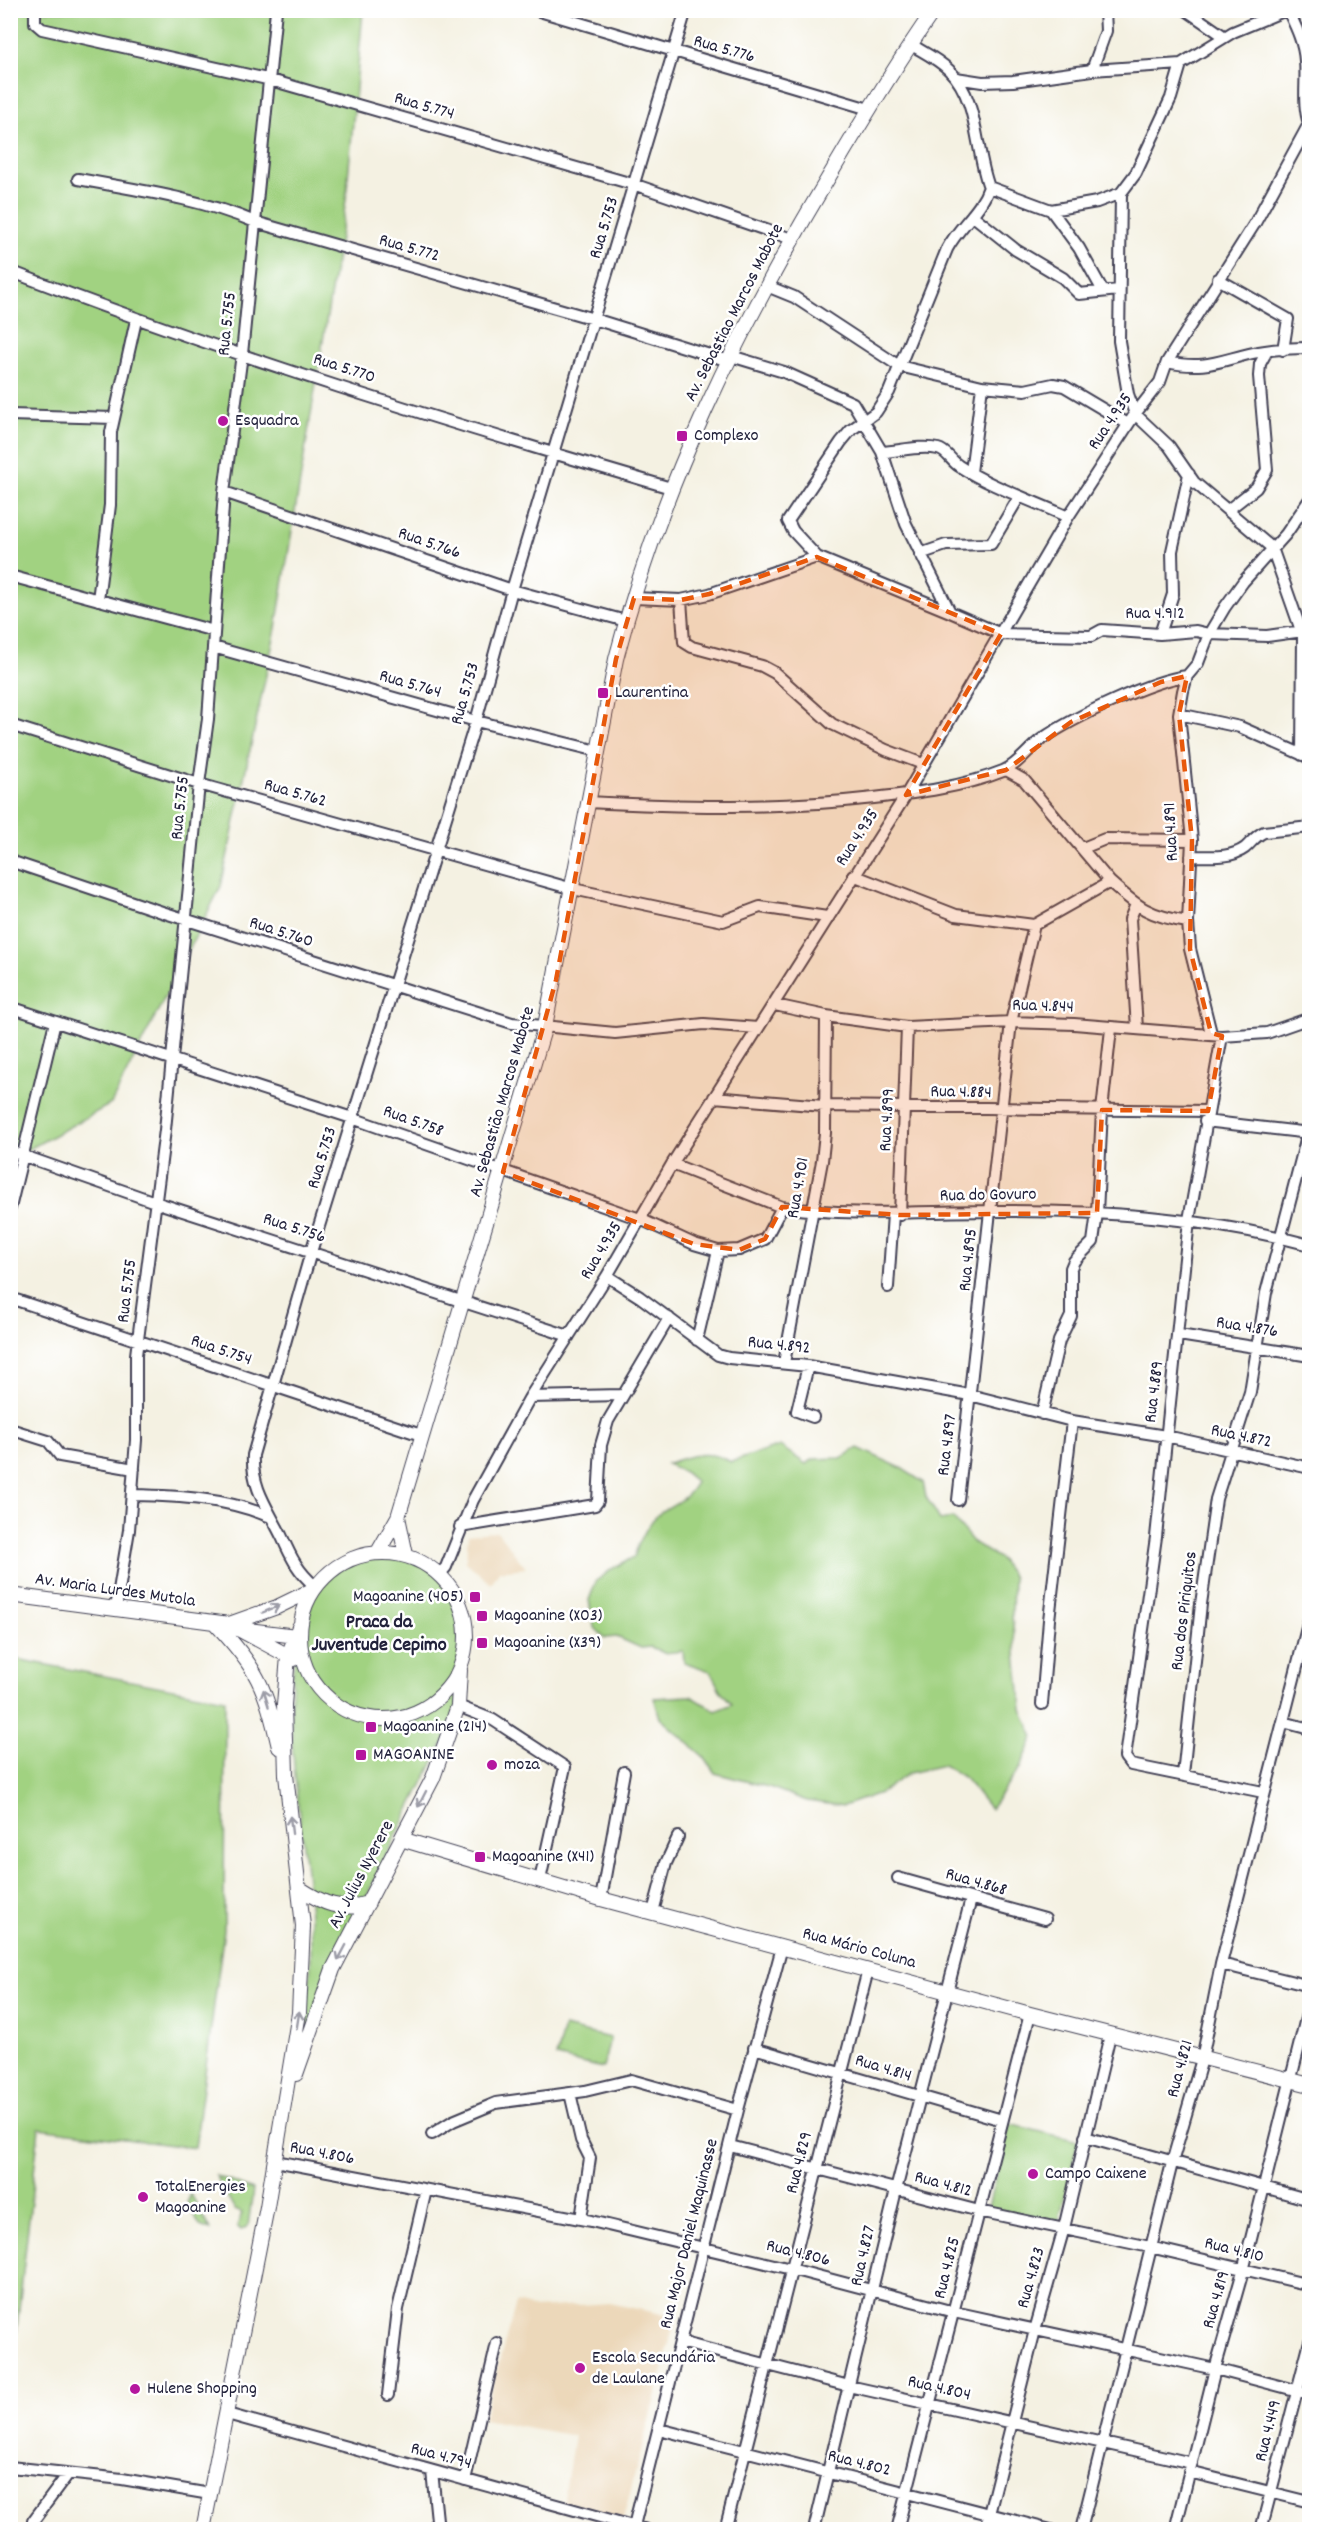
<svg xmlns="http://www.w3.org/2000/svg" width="1320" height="2540" font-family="Dekko,sans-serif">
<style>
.built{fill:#ecd8ba}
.green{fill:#a1d281;stroke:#627a5e;stroke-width:1.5}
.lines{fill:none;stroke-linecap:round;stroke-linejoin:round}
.minor-casing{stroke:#424154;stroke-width:14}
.major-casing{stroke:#424154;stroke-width:16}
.minor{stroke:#fff;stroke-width:10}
.major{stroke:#fff;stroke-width:14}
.oneway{stroke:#9c9ca7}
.marked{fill:#e8590c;fill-opacity:0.2;stroke:#e8590c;stroke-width:4.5;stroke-dasharray:12 8;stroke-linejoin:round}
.poi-dot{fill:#b5179e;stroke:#fff;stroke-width:2}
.labels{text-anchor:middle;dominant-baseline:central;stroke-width:5;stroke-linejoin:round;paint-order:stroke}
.street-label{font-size:18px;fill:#22223b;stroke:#fff}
.poi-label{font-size:18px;fill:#22223b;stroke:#fff;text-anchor:start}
.neighbourhood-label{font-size:20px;font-weight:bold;fill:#22223b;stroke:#fff}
</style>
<rect width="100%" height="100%" fill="#fff"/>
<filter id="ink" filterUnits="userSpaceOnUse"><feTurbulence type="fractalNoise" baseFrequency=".0167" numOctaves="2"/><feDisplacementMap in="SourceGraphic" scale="12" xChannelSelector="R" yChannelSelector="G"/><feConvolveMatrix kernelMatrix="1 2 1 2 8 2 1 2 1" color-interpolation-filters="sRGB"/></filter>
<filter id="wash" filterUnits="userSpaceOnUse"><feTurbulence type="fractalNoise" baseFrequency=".008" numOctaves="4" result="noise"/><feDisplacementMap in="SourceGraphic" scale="24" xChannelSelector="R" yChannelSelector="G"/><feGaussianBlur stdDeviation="1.35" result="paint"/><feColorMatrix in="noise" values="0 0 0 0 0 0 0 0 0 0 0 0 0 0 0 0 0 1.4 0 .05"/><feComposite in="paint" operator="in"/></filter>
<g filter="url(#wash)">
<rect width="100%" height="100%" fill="#f4f1e2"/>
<path class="built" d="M497 1531 526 1568 499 1571 491 1584 466 1562 468 1535Z
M516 2303 535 2308 610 2303 676 2317 623 2520 563 2505 574 2436 483 2419Z"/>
<path class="green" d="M11 11H363L346 200 276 628 221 886 111 1104 11 1159Z
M780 1446 806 1464 814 1459 841 1458 858 1448 901 1468 923 1482 926 1497 940 1520 953 1518 974 1543 1000 1559 1013 1577 1012 1616 1022 1709 1034 1737 1020 1768 990 1809 965 1778 943 1765 909 1773 880 1793 843 1806 807 1801 772 1788 715 1773 704 1757 660 1718 654 1698 691 1696 716 1711 732 1704 720 1690 710 1671 684 1662 683 1651 664 1653 651 1647 641 1648 617 1637 605 1638 594 1627 589 1600 596 1581 615 1567 634 1557C638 1543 648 1522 661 1512 675 1502 686 1501 696 1482L684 1472 667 1464C689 1455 710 1449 731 1462Z
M378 1552 406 1555 422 1562 440 1574 454 1591 463 1611 467 1633 459 1695 452 1726 372 1884 287 2098C296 2052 311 2002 311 1954 312 1849 278 1747 297 1641 300 1622 303 1602 315 1586 331 1565 353 1557 378 1552Z
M11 1658 225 1699 224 1930 195 2148 39 2128 11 2381Z
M564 2027 610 2038 603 2068 556 2057Z
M1009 2124 1078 2141 1058 2224 988 2207Z
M216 2176 253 2190 248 2226 241 2230 237 2226 242 2213 235 2210Z
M191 2194 210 2230 200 2226 187 2203Z"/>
</g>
<g filter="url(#ink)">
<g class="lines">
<defs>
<path id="minor" d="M35 10V23L42 29 267 79 636 185 792 239
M536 10 869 109
M1186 10 1225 37
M1288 10C1296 27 1304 43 1305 61 1307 81 1302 104 1309 123
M910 44C923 52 938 59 949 70 979 99 975 151 989 187L1051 210 1097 202 1121 193 1136 173 1171 98 1181 64
M1092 70 1106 31 1105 10
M956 78 982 82 1013 81 1092 70 1181 64 1233 32 1286 10
M78 179C137 190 199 198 255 222L594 319 729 361
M1121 193 1119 341 1128 394 1135 414 1169 446 1194 482 1272 548 1303 636 1302 755
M1051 210 1079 248 1103 291
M972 215 1016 250 1063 278 1079 294 1119 290
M10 271C226 355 449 423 671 488
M1218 279 1288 319 1283 350
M767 286 794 297 899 366 982 386 1025 390 1053 384 1064 386 1128 424
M731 356 784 372 853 403 882 452 906 524 950 612 1001 634 1091 636 1102 630 1160 634 1196 631 1209 634 1267 636 1310 630
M1167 362C1205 370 1218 361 1253 353 1271 349 1292 348 1310 348
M10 415 114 418
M882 452C900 451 920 445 938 449 947 451 951 461 959 466 993 488 1032 500 1068 517
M971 472 982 386
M224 492 512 590 626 621
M1228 510 1256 488 1267 470 1259 376 1260 364 1267 351
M920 554 946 545 991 544 1019 497
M10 576 214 631
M634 598 681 600 709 594 817 557
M98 600 110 505 111 432 136 320
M681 600 684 642 692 647 762 666 775 673 832 724 886 750 923 764
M950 612 817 557 793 531 788 521 841 442 851 430 876 412 889 392 947 249C959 226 981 211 989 187
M1160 634 1173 594 1172 551 1189 474
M213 647 476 721 598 751
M1179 714 1240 727 1310 758
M10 725 199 784 573 889 723 921 760 907 827 917
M1006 770 1024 780 1110 882C1139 908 1149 916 1188 922
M588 802C684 807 779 809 874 798 917 793 963 787 1003 771 1018 765 1029 748 1042 739 1073 718 1151 680 1187 676
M1083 848 1105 839 1192 840
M1191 856C1209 856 1230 859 1245 848 1252 842 1255 836 1264 832L1310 827
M10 861 162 912 512 1023 615 1033 704 1024 758 1028
M853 875 956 915 1034 925
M1136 904 1130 919 1137 1028
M775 1005 826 1016 907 1027 1011 1022 1074 1024 1222 1036 1267 1033 1310 1018
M10 1007 352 1118 640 1219 694 1244 718 1251 739 1250 765 1239 782 1207
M1211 1033 1190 949 1188 922 1192 840 1179 714 1183 691 1187 676 1198 663 1209 634 1225 607 1243 582 1286 534 1310 499
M1222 1036 1189 1220 1156 1537 1125 1757 1131 1765 1263 1792
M714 1097 824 1106 1208 1111
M1205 1121 1310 1133
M10 1151 155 1202 569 1336
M672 1164 782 1207C852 1217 922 1211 992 1211 1101 1210 1204 1217 1310 1245
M10 1208 55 1022
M900 1215 907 1027
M607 1276 640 1297 718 1355 729 1358 808 1366 970 1395 1072 1421 1166 1436 1310 1468
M888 1287 893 1214
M10 1298 421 1435
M1179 1335 1310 1356
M697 1340 718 1251
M784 1363 822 1161 825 1133 826 1016
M808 1366 797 1411 813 1417
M530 1397 621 1395
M1042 1414 1059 1341 1071 1316V1268L1074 1261 1093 1242 1097 1213 1102 1110 1111 1029
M10 1429 48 1441 60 1456 134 1469
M133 1495C177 1496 226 1498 268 1516
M958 1500 1011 1022 1034 925 1110 882
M460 1527 595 1505 598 1501 601 1445 608 1421 669 1318
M440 1574 446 1567 473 1500 530 1397 607 1276 672 1164 906 795 1068 517 1135 414 1160 382 1167 362 1255 223 1310 122
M315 1586C298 1572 291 1557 282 1537 269 1510 251 1488 253 1455L311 1252 476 721 512 590 686 10
M116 1608 129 1530 136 1440V1355L165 1130 199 784 208 719 224 492 242 354 276 10
M1042 1704 1049 1620 1072 1421
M458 1706 493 1720 565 1767 540 1880
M1283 1722 1310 1729
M1183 1775 1201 1604 1216 1499 1250 1392 1266 1293 1310 1125
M898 1878 1045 1919
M601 1899 624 1772
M653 1912 666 1863 678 1837
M1221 1964 1310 1986
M754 2048 1002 2120
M570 2093 581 2140 590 2158 581 2219
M432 2134 453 2121 496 2103 585 2091 631 2080 738 2110
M1085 2137 1310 2200
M730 2146 979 2211 1150 2247 1310 2285
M275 2161 591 2221 791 2269 954 2312 1215 2369 1310 2394
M680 2342 849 2386 1192 2463
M388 2395 398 2309 426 2190
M227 2414 647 2530
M659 2429 1051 2530
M10 2467 122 2479 210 2494
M432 2471 438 2530
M1189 2472 1310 2502
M465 2480 497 2343
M33 2521 68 2474
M633 2530 738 2110 782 1947
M725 2530 868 1970
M814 2530 896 2190 971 1899
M897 2530 1030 2014
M985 2530 1035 2330 1064 2228 1110 2035
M1081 2530 1173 2159 1202 2059 1221 1964 1310 1616
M1175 2530 1215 2369 1243 2271 1310 2002
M1261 2530 1310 2341"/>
<path id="major" d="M398 1517 406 1555
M378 1552 398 1517 545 1026 616 659C660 488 739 327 830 175 863 119 896 64 934 10
M300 1636a83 83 0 1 1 166 0a83 83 0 1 1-166 0Z
M10 1595 229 1624 294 1659
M215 1623C258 1669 265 1686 279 1747
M229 1624 277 1607 312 1590
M248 1630 296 1636
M401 1839 601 1899 1030 2014 1310 2085
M299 1888C322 1903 341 1912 368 1903
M296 2074 333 1969 433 1778 458 1706 460 1670
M203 2530 267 2207 299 2013 303 1926 286 1775 284 1705 288 1656 299 1627"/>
</defs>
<use href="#minor" class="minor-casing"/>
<use href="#major" class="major-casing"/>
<use href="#minor" class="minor"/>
<use href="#major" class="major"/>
</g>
<defs><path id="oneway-shaft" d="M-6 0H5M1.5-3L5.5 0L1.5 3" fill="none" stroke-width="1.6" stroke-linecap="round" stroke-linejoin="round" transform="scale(1.5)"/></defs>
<g class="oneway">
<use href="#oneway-shaft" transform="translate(271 1609) rotate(-23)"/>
<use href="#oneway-shaft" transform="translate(266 1698) rotate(-107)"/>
<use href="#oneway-shaft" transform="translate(422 1799) rotate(117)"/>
<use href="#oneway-shaft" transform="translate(291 1825) rotate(-97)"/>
<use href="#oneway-shaft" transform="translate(342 1953) rotate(118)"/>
<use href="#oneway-shaft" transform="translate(298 2020) rotate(-81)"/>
</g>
</g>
<path class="marked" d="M817 557 1001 634 906 795 1006 770 1071 722 1161 682 1187 676 1179 714 1192 840 1190 949 1211 1033 1222 1036 1208 1111 1102 1110 1097 1213 900 1215 782 1207 765 1239 739 1250 694 1244 503 1172 556 980 616 659 634 598 681 600 709 594Z"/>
<g class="poi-dot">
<circle cx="223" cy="421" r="6"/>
<rect x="676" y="430" width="12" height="12" rx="3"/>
<rect x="597" y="687" width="12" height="12" rx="3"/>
<rect x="469" y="1591" width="12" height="12" rx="3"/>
<rect x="476" y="1610" width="12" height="12" rx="3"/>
<rect x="476" y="1637" width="12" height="12" rx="3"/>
<rect x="365" y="1721" width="12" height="12" rx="3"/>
<rect x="355" y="1749" width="12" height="12" rx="3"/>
<circle cx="492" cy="1765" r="6"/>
<rect x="474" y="1851" width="12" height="12" rx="3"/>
<circle cx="1033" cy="2174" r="6"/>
<circle cx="143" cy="2197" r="6"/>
<circle cx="580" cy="2368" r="6"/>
<circle cx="135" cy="2389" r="6"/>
</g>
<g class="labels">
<g class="street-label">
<text transform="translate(724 50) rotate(16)">Rua 5.776</text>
<text transform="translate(424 107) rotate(16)">Rua 5.774</text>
<text transform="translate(605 228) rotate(-73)">Rua 5.753</text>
<text transform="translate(409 249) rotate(16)">Rua 5.772</text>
<text transform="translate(735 313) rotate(-63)">Av. Sebastiao Marcos Mabote</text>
<text transform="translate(228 324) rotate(-84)">Rua 5.755</text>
<text transform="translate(344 369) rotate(18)">Rua 5.770</text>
<text transform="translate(1111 422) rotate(-56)">Rua 4.935</text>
<text transform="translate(429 544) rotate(19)">Rua 5.766</text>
<text x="1155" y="614">Rua 4.912</text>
<text transform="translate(410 685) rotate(16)">Rua 5.764</text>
<text transform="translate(466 694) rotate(-74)">Rua 5.753</text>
<text transform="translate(295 794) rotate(16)">Rua 5.762</text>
<text transform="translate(181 808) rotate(-84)">Rua 5.755</text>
<text transform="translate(1172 832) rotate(-93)">Rua 4.891</text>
<text transform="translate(858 838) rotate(-57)">Rua 4.935</text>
<text transform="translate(281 933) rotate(18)">Rua 5.760</text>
<text transform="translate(1043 1007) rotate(2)">Rua 4.844</text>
<text transform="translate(961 1093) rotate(1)">Rua 4.884</text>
<text transform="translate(503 1102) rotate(-74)">Av. Sebastião Marcos Mabote</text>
<text transform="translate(888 1120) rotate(-87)">Rua 4.899</text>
<text transform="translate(413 1122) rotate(20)">Rua 5.758</text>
<text transform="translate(323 1158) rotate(-73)">Rua 5.753</text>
<text transform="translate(799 1188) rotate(-80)">Rua 4.901</text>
<text transform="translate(988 1196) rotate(-1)">Rua do Govuro</text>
<text transform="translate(294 1229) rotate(18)">Rua 5.756</text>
<text transform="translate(602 1251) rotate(-59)">Rua 4.935</text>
<text transform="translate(969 1260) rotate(-84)">Rua 4.895</text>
<text transform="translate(128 1291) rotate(-83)">Rua 5.755</text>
<text transform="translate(1247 1328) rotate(9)">Rua 4.876</text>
<text transform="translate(779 1346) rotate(6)">Rua 4.892</text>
<text transform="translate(221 1351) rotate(19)">Rua 5.754</text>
<text transform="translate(1155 1392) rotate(-83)">Rua 4.889</text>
<text transform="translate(1241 1437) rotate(12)">Rua 4.872</text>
<text transform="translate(948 1445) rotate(-83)">Rua 4.897</text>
<text transform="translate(115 1591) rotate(8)">Av. Maria Lurdes Mutola</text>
<text transform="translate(1185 1611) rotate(-83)">Rua dos Piriquitos</text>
<text transform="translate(362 1875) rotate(-62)">Av. Julius Nyerere</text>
<text transform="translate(976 1883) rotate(16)">Rua 4.868</text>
<text transform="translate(859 1949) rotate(15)">Rua Mário Coluna</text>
<text transform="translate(883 2069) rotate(17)">Rua 4.814</text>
<text transform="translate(1181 2069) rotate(-75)">Rua 4.821</text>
<text transform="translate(322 2154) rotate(11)">Rua 4.806</text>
<text transform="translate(800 2163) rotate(-76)">Rua 4.829</text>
<text transform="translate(943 2185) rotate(15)">Rua 4.812</text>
<text transform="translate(690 2234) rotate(-76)">Rua Major Daniel Maquinasse</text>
<text transform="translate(1234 2251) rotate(14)">Rua 4.810</text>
<text transform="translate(798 2254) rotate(14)">Rua 4.806</text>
<text transform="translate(864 2256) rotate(-77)">Rua 4.827</text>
<text transform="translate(948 2268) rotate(-76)">Rua 4.825</text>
<text transform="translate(1032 2278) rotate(-74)">Rua 4.823</text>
<text transform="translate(1217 2300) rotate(-74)">Rua 4.819</text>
<text transform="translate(939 2389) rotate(13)">Rua 4.804</text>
<text transform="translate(1269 2431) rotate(-76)">Rua 4.449</text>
<text transform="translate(441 2457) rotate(15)">Rua 4.794</text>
<text transform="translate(859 2464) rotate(14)">Rua 4.802</text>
</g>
<g class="poi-label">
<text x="235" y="421">Esquadra</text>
<text x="694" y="436">Complexo</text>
<text x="615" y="693">Laurentina</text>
<text x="463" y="1597" text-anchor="end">Magoanine (405)</text>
<text x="494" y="1616">Magoanine (X03)</text>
<text x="494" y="1643">Magoanine (X39)</text>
<text x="383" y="1727">Magoanine (214)</text>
<text x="373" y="1755">MAGOANINE</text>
<text x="504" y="1765">moza</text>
<text x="492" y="1857">Magoanine (X41)</text>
<text x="1045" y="2174">Campo Caixene</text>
<text x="155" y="2187">TotalEnergies<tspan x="155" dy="21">Magoanine</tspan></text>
<text x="592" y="2358">Escola Secundária<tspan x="592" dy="21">de Laulane</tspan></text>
<text x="147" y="2389">Hulene Shopping</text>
</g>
<g class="neighbourhood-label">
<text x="379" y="1623">Praca da<tspan x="379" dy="23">Juventude Cepimo</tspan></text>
</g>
</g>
<rect width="1320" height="2540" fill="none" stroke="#fff" stroke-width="36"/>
</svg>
